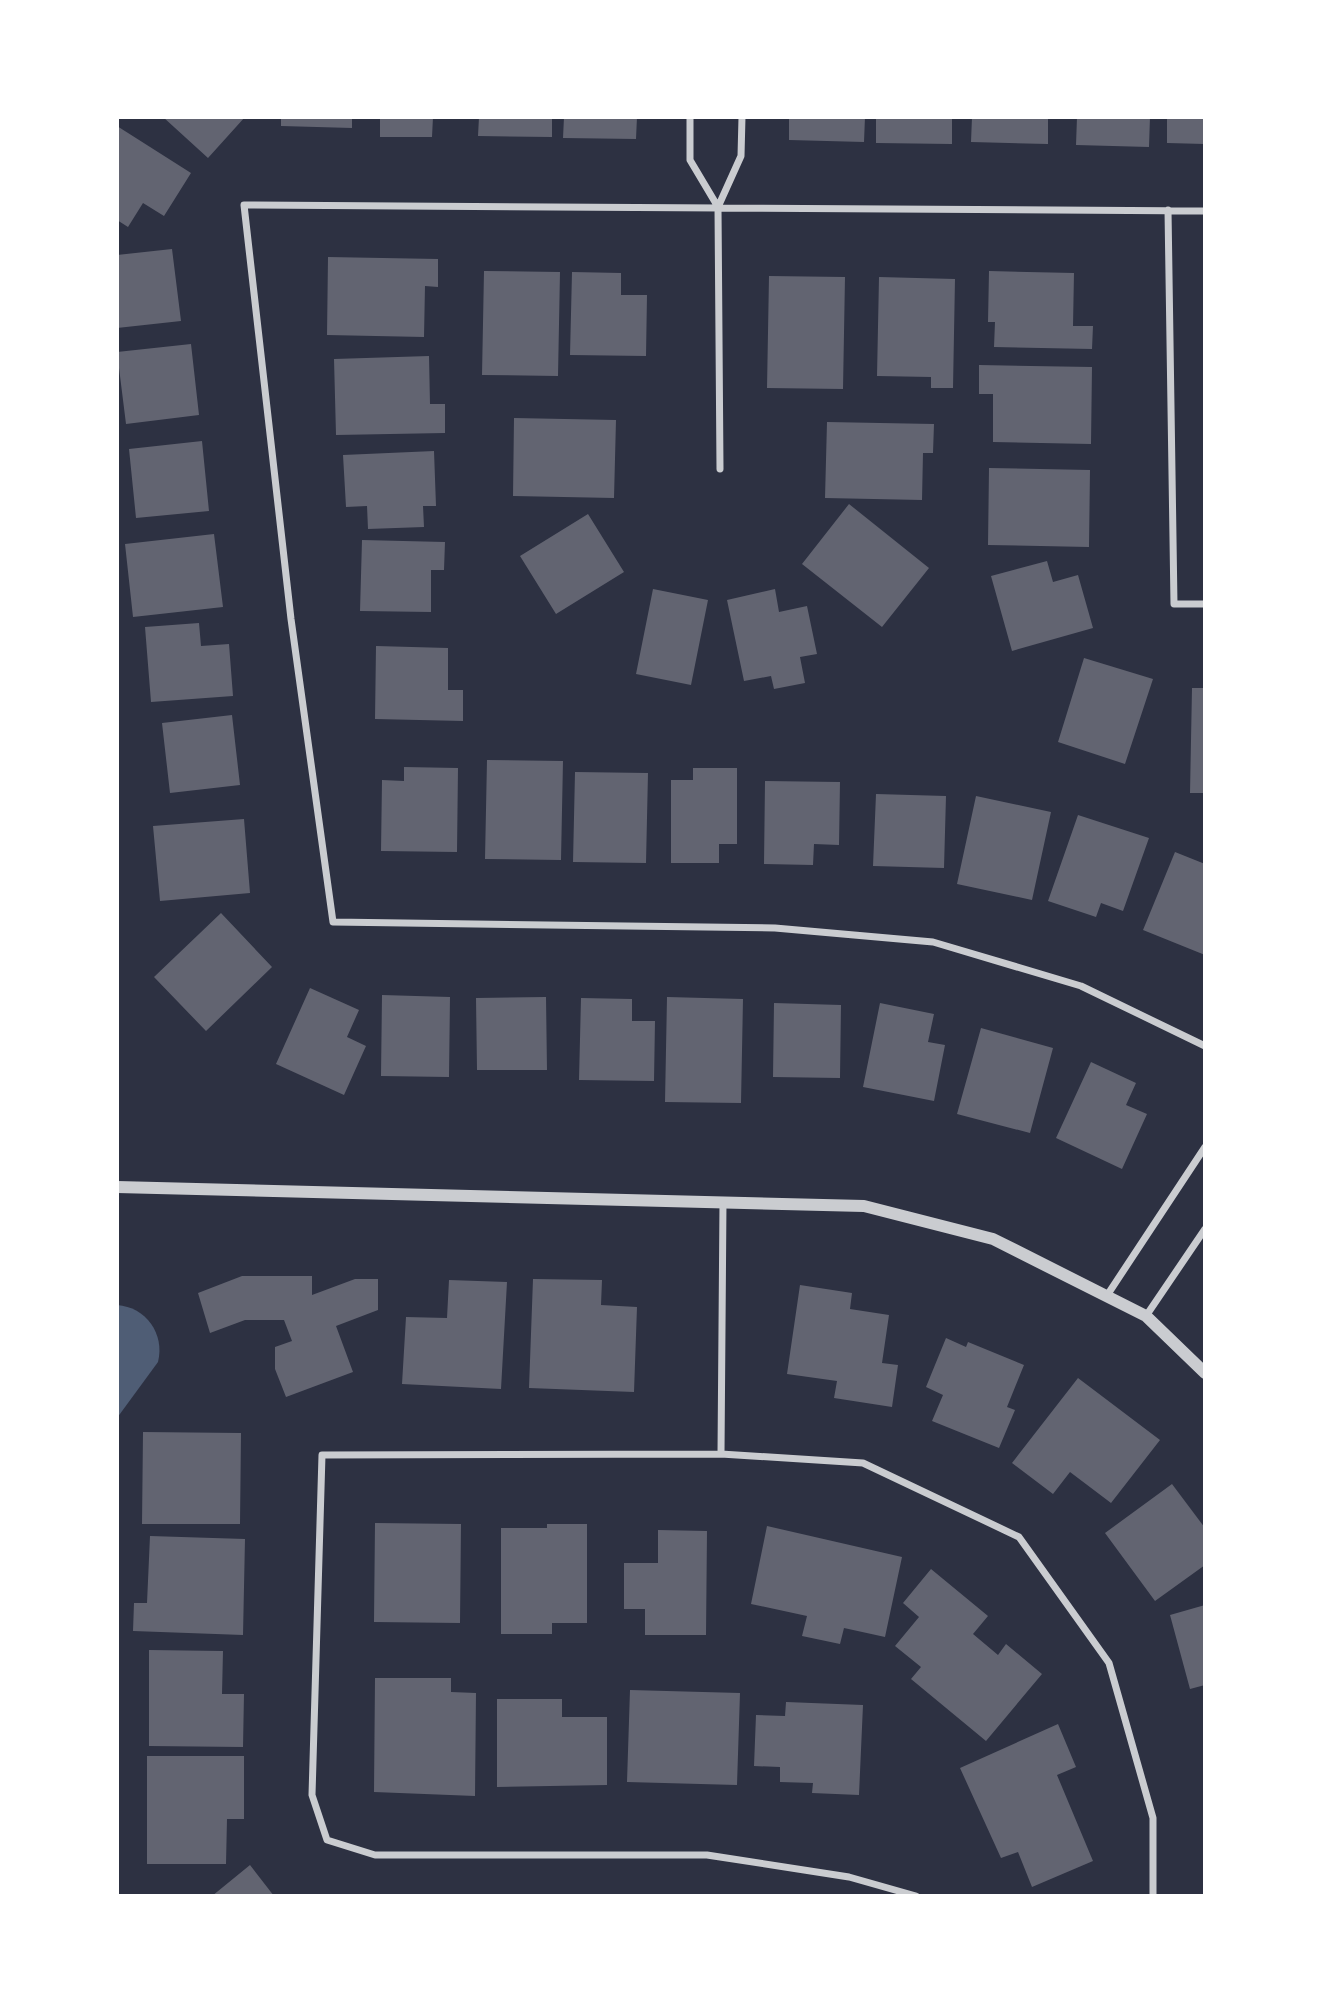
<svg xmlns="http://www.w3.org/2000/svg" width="1322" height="2013" font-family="'Space Grotesk',sans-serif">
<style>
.water{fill:#4f5d75}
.building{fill:#626471}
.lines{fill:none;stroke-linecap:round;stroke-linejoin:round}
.minor{stroke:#caccd0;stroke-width:7}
.tertiary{stroke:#caccd0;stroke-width:12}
</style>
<rect width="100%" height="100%" fill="#2d3142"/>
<path class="water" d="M117 1305C146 1307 165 1334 158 1362L117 1418Z"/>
<path class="building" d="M163 117H245L208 158Z
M281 117H352V128L281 126Z
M380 117H433L432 137H380Z
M479 117H552V137L478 136Z
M564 117H637L636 139 563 138Z
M789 117H865L864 142 789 140Z
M876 117H952V144L876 143Z
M972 117H1048V144L971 142Z
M1077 117H1150L1149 147 1076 145Z
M1167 117H1205V144L1167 143Z
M117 126 191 173 164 216 143 203 128 227 117 220Z
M172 249 181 321 117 328V255Z
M328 257 438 259V287L425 286 424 337 327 335Z
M484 271 560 272 558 376 482 375Z
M989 271 1074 273 1073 326H1093L1092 349 994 347 995 322H988Z
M572 272 621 273V295H647L646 356 570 355Z
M769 276 845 277 843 389 767 388Z
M879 277 955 279 953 388H931V377L877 376Z
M191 344 199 415 126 424 117 352Z
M429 356 430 404H445V433L336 435 334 359Z
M979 365 1092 367 1091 444 993 442V394H979Z
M514 418 616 420 614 498 513 496Z
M827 422 934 424 933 453H923L922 500 825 498Z
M202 441 209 511 136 518 129 449Z
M434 451 436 506H423L424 527 368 529 367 506 346 507 343 455Z
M989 468 1090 470 1089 547 988 545Z
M849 504 929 568 882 627 802 564Z
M588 514 624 572 556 614 520 556Z
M214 534 223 607 133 617 125 544Z
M362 540 445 542 444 570H431V612L360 611Z
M1047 561 1053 582 1078 575 1093 628 1012 651 991 576Z
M653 589 708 600 691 685 636 674Z
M775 589 779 612 807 606 817 654 800 657 805 683 774 689 771 676 744 681 727 600Z
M199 623 201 646 229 644 233 696 151 702 145 627Z
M376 646 448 648V690H463V721L375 719Z
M1084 658 1153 679 1125 764 1058 742Z
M1192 688H1205V793H1190Z
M232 715 240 785 170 793 162 723Z
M487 760 563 761 561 860 485 859Z
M404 767 458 768 457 852 381 851 382 780 404 781Z
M693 768H737V844H719V863H671V780H693Z
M575 772 648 773 646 863 573 862Z
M765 781 840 782 839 845 814 844 813 865 764 864Z
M876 794 946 796 944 868 873 866Z
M976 796 1051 812 1032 900 957 884Z
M1078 815 1149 838 1123 911 1101 903 1096 917 1048 901Z
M244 819 250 893 160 901 153 826Z
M1175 852 1205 864V955L1143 930Z
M221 913 272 967 206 1031 154 977Z
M310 988 359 1010 347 1037 366 1046 344 1095 276 1064Z
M382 995 450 997 449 1077 381 1076Z
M546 997 547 1070H477L476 998Z
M667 997 743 999 741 1103 665 1102Z
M581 998 632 999V1021H655L654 1081 579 1080Z
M774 1003 841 1005 840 1078 773 1077Z
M880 1003 934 1014 928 1042 945 1045 934 1101 863 1087Z
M981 1028 1053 1048 1030 1133 957 1114Z
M1091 1062 1136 1083 1126 1105 1147 1114 1122 1169 1056 1138Z
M242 1276H312V1295L355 1279H378V1310L336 1326 353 1372 286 1397 275 1369V1347L292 1341 284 1320H245L210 1333 198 1293Z
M533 1279 602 1280 601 1305 637 1307 634 1392 529 1388Z
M449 1280 507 1282 501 1389 402 1384 406 1317 447 1318Z
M800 1285 852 1293 850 1309 889 1315 882 1363 898 1365 892 1407 834 1398 837 1381 787 1374Z
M946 1338 966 1347 968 1342 1024 1365 1007 1407 1015 1410 999 1448 932 1421 943 1395 926 1387Z
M1078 1378 1160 1440 1111 1503 1070 1472 1053 1494 1012 1463Z
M143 1432 241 1433 240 1524H142Z
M1172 1484 1205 1528V1565L1155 1601 1105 1533Z
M375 1523 461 1524 460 1623 374 1622Z
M547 1524H587V1623H552V1634H501V1528H547Z
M767 1526 902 1557 885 1637 844 1628 840 1644 802 1636 807 1616 751 1604Z
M658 1530 707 1531 706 1635H645V1609H624V1563H658Z
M150 1536 245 1539 243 1635 133 1631 134 1603H147Z
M931 1569 988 1616 973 1634 998 1655 1006 1644 1042 1674 986 1741 911 1679 921 1667 895 1646 919 1617 903 1603Z
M1205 1605V1685L1190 1689 1170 1615Z
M149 1650 223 1651 222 1694H244L243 1747 149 1746Z
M375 1678H451V1692L476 1693 475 1796 374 1792Z
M630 1690 740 1693 737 1785 627 1782Z
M497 1699H562V1717H607V1785L497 1787Z
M786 1702 863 1705 859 1795 812 1793 813 1783 780 1782V1767L754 1766 756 1715 785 1716Z
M1058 1724 1076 1767 1057 1775 1093 1861 1032 1887 1018 1852 1001 1858 960 1768Z
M147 1756H244V1819H227L226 1864H147Z
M250 1865 274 1896H212Z"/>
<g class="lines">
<path class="minor" d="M690 117V160L718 207
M1168 210 1174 604H1205
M1205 211 244 205 291 619 333 922 775 928 933 942 1081 986 1205 1046
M720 469 718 207 741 156 742 117
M1106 1297 1205 1147
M1146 1316 1205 1229
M721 1454 723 1202
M916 1896 849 1877 707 1855H375L327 1840 312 1795 322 1455 721 1454 863 1463 1019 1537 1109 1663 1153 1818V1896"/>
<path class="tertiary" d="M117 1187 864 1206 993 1239 1146 1316 1205 1373"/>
</g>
<rect width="1322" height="2013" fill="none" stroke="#ffffff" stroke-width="238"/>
</svg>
